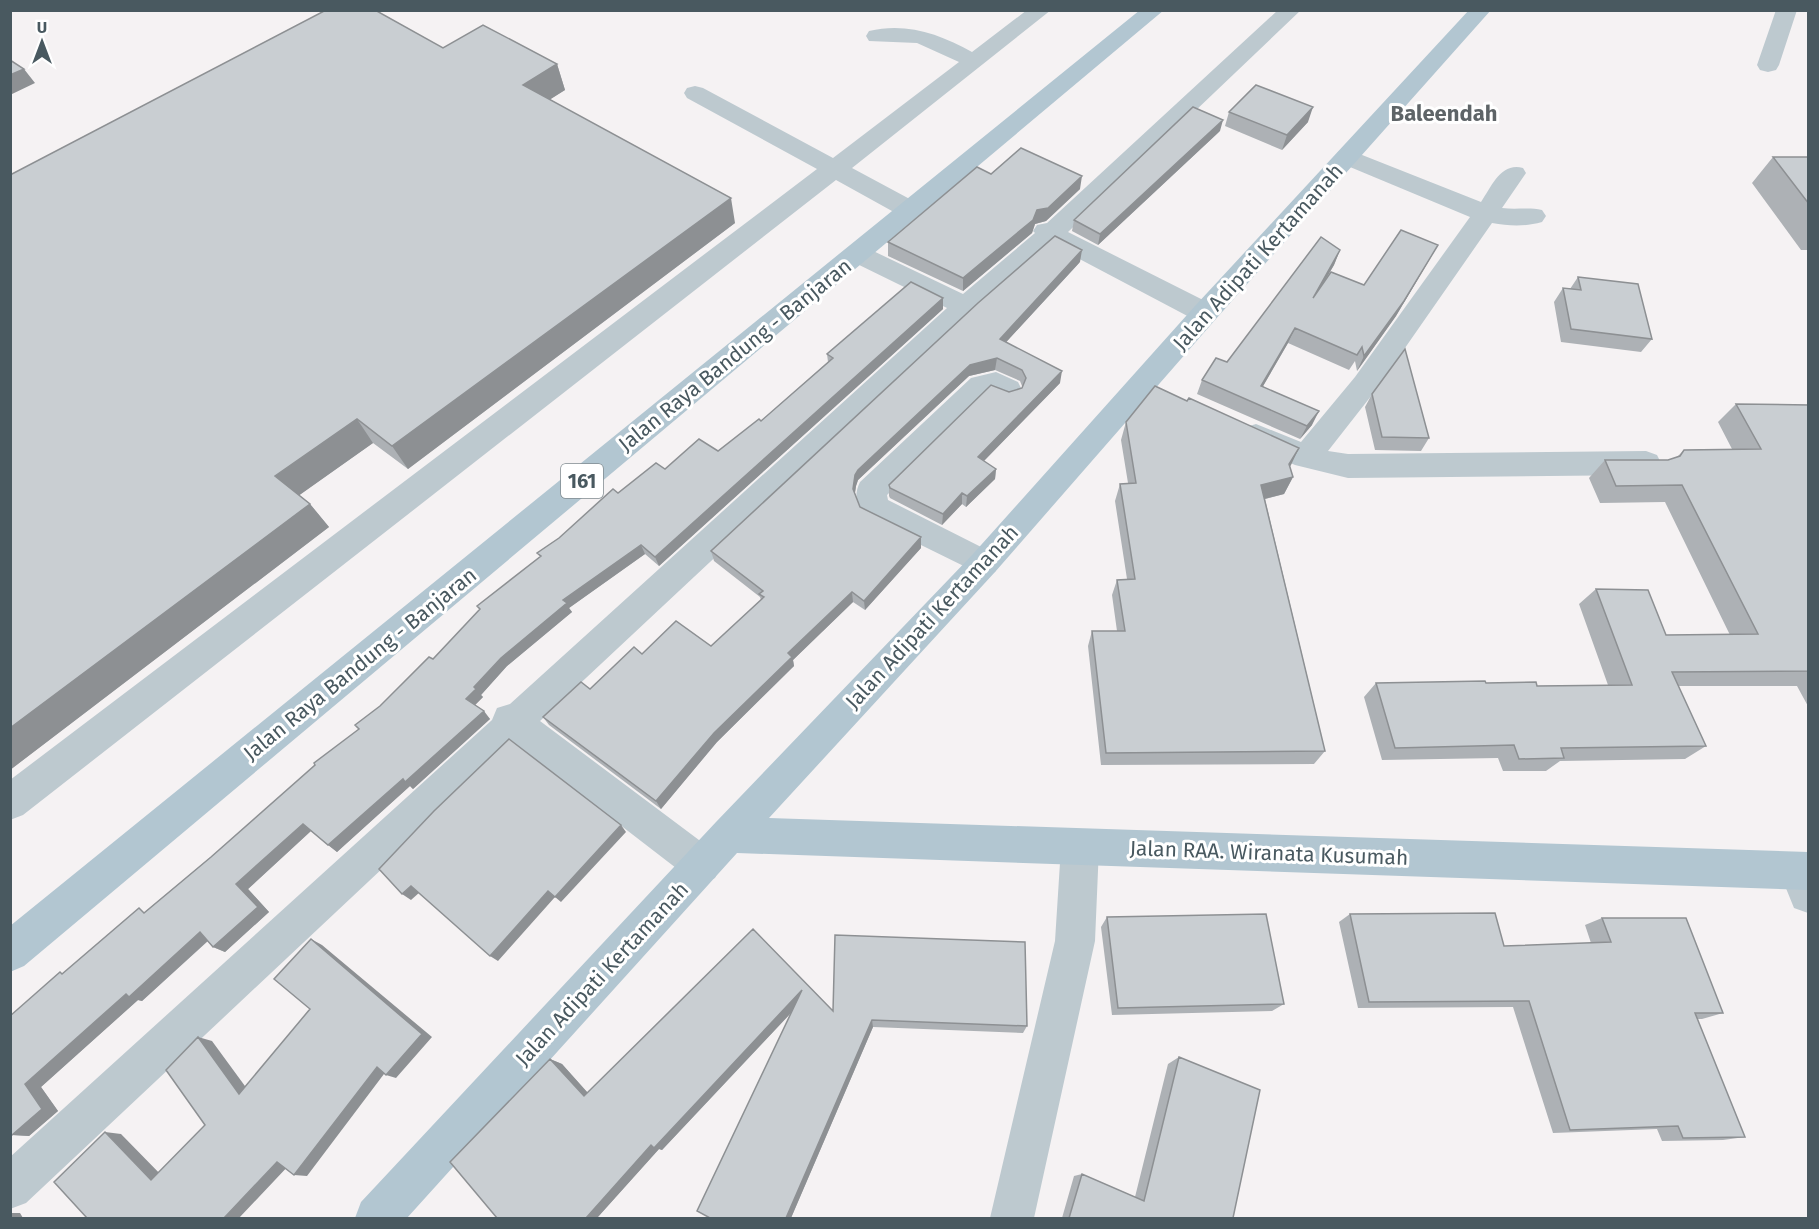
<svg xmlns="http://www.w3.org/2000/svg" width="1819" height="1229" font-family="'Fira Sans',sans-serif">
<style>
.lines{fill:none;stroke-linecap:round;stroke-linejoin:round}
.minor{fill:#bdc9cf;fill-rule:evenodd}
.major{fill:#b2c6d1;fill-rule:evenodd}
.wall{fill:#adb1b5}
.shaded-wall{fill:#8d9093}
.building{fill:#c9ced2;stroke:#8d9093;stroke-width:1.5}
.labels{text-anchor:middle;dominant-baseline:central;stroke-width:6;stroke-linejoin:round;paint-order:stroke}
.shield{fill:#fff;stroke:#808b90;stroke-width:1.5}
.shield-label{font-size:20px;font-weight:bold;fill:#495960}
.street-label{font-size:21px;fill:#495960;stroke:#fff}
.far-district-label{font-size:22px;font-weight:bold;fill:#5e6467;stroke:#fff}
</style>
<rect width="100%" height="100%" fill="#f5f2f3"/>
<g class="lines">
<path class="minor" d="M1027 10H1051L852 168 919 204 923 210 919 216 910 218 901 216 836 180 23 815 10 820V780L817 169 687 98 684 93 687 88 695 86 703 88 833 158 959 62 917 43 869 41 866 36 869 31C906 22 940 34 972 52Z
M1278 10H1301L1068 232 1215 306 1219 313 1215 320 1205 323 1195 320 1053 245 976 313 540 721 715 852 721 865 715 878 702 884 689 878 515 744 26 1203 10 1209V1157L492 720 497 708 510 704 947 308 849 260 845 254 849 248 858 245 867 248 963 294 1035 233 1033 231 1037 225 1047 223Z
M1776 10H1797L1779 65 1776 70 1768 72 1760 70 1757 65Z
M1347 149 1481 202C1492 186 1501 162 1523 168L1526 173 1502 208C1516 210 1529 207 1542 210L1546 216 1542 222C1524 227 1509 226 1492 223L1375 391 1328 451 1348 454 1646 451 1657 455 1661 463 1657 471 1646 475 1348 478 1295 465 1246 443 1241 435 1246 427 1256 424 1301 442 1355 377 1470 217 1338 162 1335 157 1338 152Z
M996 372 1018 382 1022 390 1018 398 1008 401 989 394 887 495 888 500 995 554 1000 563 995 572 984 576 862 516C856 504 854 494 860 482L971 378Z
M1080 829 1093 834 1099 847 1095 941 1034 1218H990L1055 941 1061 847 1067 834Z
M1798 852 1808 857V913L1794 908 1779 871 1785 858Z"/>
<path class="major" d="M1140 10H1164L24 966 10 972V926Z
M1469 10H1491L1215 320 995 572 769 818 1808 852V890L737 853 407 1218H355L361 1202 716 822 973 554 1195 306Z"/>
</g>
<path class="wall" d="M443 48 557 64 565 90 550 99 735 223 408 469 373 443 299 495 310 504 329 527 10 770V175Z
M1229 112 1308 122 1282 150 1225 126Z
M1220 131 1098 245 1072 231 1074 220Z
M1773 157H1809V250H1801L1752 183Z
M991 174 1080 189 1046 221 1035 224 1032 233 963 291 888 256V242Z
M1438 245 1396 316 1357 371 1355 361 1349 370 1288 343 1263 386 1312 425 1300 439 1197 394 1202 380 1227 362 1340 250 1334 265 1323 283 1364 285Z
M1080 262 1006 342 1060 383 984 461 996 469 995 479 966 507 962 504 942 525 890 498 889 496V485L1009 392 1022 388V386L1020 381 995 370 969 376 858 480 856 486 855 493 860 507 921 548 865 610 853 602 793 660 794 666 717 742 661 809 549 725 543 717 590 689 642 654 711 646 761 600 760 597 714 561 711 551Z
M1578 277 1652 339 1641 352 1561 342 1554 302 1563 288 1570 289Z
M943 298V309L659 566 645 554 569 608 572 612 507 666 481 695 483 697 475 705 490 719 413 789 410 786 337 852 311 831 248 889 269 912 225 952 213 947 208 941 142 1001 138 1000 41 1087 58 1111 29 1136 12 1135 64 973 146 911 211 857 359 729 380 706 433 659 480 610 477 606 540 557 537 553 559 538 618 493 665 469 718 451 761 421 828 362 827 354Z
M1372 394 1429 438 1421 451 1375 450 1365 407Z
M1736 404 1809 405V708L1797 686H1678L1706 746 1685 759 1560 761 1546 771H1503L1498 758 1382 760 1364 697 1376 683H1486L1537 686 1608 685 1579 604 1596 589 1666 635H1730L1665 502 1600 503 1589 478 1605 460H1668L1677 457 1684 450 1732 449 1718 422Z
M1126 422 1290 467 1293 477 1284 494 1265 499 1325 751 1314 764 1101 765 1088 646 1092 631H1117L1112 595 1117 580 1127 579 1115 501 1120 484 1128 483 1121 440Z
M1350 914 1504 946 1591 943 1585 925 1602 918 1723 1013 1702 1019H1697L1745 1137 1723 1140 1662 1141 1657 1129 1553 1133 1513 1007 1358 1008 1339 922Z
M1107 917 1284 1004 1272 1011 1112 1015 1101 927Z
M753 929 833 1011 1027 1026 1023 1033 873 1027 791 1218H710L791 1013 662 1150 659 1149 597 1218H497L550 1059 562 1064 588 1093Z
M1179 1057 1233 1218H1062L1074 1176 1082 1174 1135 1197 1168 1064Z"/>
<path class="shaded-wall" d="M557 64 565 90 532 111 523 85Z
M24 69 35 83 10 95V75Z
M1313 107 1308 122 1282 150 1287 135Z
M1223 120 1220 131 1098 245 1100 234Z
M1082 176 1080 189 1046 221 1035 224 1032 233 963 291V278L1037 210Z
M731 198 735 223 408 469 392 446Z
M1438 245 1396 316 1357 371 1364 356Z
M1082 250 1080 262 999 350 1000 339Z
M1340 250 1334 265 1306 313 1313 298Z
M943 298V309L659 566 655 557Z
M1295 328 1288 343 1255 400 1261 386Z
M997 358 995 370 969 376 858 480 856 486 854 499 853 489 855 475 858 470 970 365Z
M1062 371 1060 383 977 468 978 457Z
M1319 411 1312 425 1300 439 1307 426Z
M357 419 373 443 294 499 275 476Z
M1299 448 1291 465 1282 479 1293 477 1284 494 1253 502 1261 485 1289 464Z
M996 469 995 479 966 507 967 496Z
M962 493V504L942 525 943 514Z
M310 504 329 527 10 770V728Z
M921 537V548L865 610 864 601Z
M641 545 645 554 569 608 572 612 507 666 481 695 483 697 473 707 466 699 474 687 501 658 563 600Z
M852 592 853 602 793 660 794 666 717 742 661 809 656 801 714 733 788 653Z
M484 711 490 719 413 789 410 786 337 852 328 845 403 779Z
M303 824 312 830 248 889 269 912 225 952 213 947 236 884Z
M621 825 626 832 561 902 555 897Z
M411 886 420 892 411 900 402 894Z
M548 891 555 897 498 961 490 956Z
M200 932 212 937 142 1001 138 1000 41 1087 58 1111 29 1136 12 1135 25 1084 126 994Z
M311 939 322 945 432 1037 396 1078 386 1075Z
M802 990 805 998 662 1150 659 1149 597 1218H586L651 1145Z
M872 1020 873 1027 791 1218H786Z
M198 1037 212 1041 253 1097 239 1094Z
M550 1059 562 1064 595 1101 584 1096Z
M377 1067 387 1070 307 1176 294 1175Z
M105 1132 121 1134 167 1181 151 1180Z
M277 1162 291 1163 239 1218H224Z
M10 1213H20L23 1218H10Z"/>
<path class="building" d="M326 10H375L443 48 483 25 557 64 523 85 731 198 392 446 357 419 275 476 310 504 10 728V175Z
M10 60 24 69 10 75Z
M1256 85 1313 107 1287 135 1229 112Z
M1193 107 1223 120 1100 234 1074 220Z
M1021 148 1082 176 1048 208 1037 210 1033 220 963 278 888 242 977 167 991 174Z
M1773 157H1809V204Z
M1401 230 1438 245 1404 301 1364 356 1362 347 1357 355 1295 328 1261 386 1319 411 1307 426 1202 380 1216 358 1227 362 1321 237 1340 250 1313 298 1331 272 1364 285Z
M1055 236 1082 250 1000 339 1062 371 978 457 996 469 967 496 962 493 943 514 890 488 889 485 991 385 1009 392 1022 388 1026 378 1022 370 997 358 970 365 858 470 855 475 853 489 860 507 921 537 864 601 852 592 788 653 792 657 714 733 656 801 543 717 581 682 590 689 634 647 642 654 676 621 711 646 764 597 759 594 763 591 711 551 978 303Z
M1578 277 1638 284 1652 339 1571 329 1563 288 1581 290Z
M911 282 943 298 655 557 641 545 563 600 567 603 501 658 474 687 476 689 466 699 484 711 405 782 403 779 328 845 303 824 236 884 258 907 213 947 200 932 129 997 126 994 25 1084 42 1109 12 1135 10 1133V1016L60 972 62 974 139 908 144 913 211 857 315 765 314 763 359 729 355 725 380 706 429 657 433 659 480 609 477 606 541 556 537 553 559 538 613 489 618 493 656 463 665 469 699 439 718 451 759 419 761 421 833 358 827 354Z
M1405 349 1429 438 1382 437 1372 394Z
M1155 386 1187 401 1189 398 1299 448 1289 464 1293 477 1261 485 1325 751 1106 753 1092 631H1125L1117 580 1135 579 1120 484 1136 483 1126 422Z
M1736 404 1809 405V671L1672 672 1706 746 1561 748 1564 758 1519 759 1514 745 1395 748 1376 683 1485 681 1486 683 1536 682 1537 686 1632 685 1596 589 1648 590 1666 635 1758 634 1682 485 1616 486 1605 460H1668L1680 456 1684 450 1761 449Z
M509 739 621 825 555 897 548 891 490 956 411 886 402 894 379 869 434 811Z
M1495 913 1504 946 1611 942 1602 918H1686L1723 1013H1695L1745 1137 1683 1138 1678 1126 1570 1130 1529 1001 1369 1002 1350 914Z
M1266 914 1284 1004 1118 1008 1107 917Z
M753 929 833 1011 835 935 1025 942 1027 1026 872 1020 786 1218H710L697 1211 802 990 654 1148 651 1145 586 1218H497L450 1162 550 1059 584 1096Z
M311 939 422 1034 386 1075 377 1067 294 1175 277 1162 224 1218H87L54 1182 105 1132 151 1180 205 1125 166 1070 198 1037 239 1094 310 1009 274 979Z
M1179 1057 1260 1090 1233 1218H1069L1082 1174 1144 1201Z"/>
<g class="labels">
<rect class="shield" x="561" y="464" width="42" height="34" rx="4.5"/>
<g class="shield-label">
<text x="582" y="481">161</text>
</g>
<g class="street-label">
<text transform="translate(1258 257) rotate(-48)">Jalan Adipati Kertamanah</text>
<text transform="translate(735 355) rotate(-39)">Jalan Raya Bandung - Banjaran</text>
<text transform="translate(932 617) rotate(-47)">Jalan Adipati Kertamanah</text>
<text transform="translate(360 664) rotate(-39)">Jalan Raya Bandung - Banjaran</text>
<text transform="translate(1269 853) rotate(2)">Jalan RAA. Wiranata Kusumah</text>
<text transform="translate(602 974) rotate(-47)">Jalan Adipati Kertamanah</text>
</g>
<g class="far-district-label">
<text x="1444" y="113">Baleendah</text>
</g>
</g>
<rect width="1819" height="1229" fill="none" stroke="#495960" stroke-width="24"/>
<g transform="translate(42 42)" stroke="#ffffff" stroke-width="4.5" paint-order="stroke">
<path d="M0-4.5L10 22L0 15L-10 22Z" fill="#495960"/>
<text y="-9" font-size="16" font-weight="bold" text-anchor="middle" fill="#495960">U</text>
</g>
</svg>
